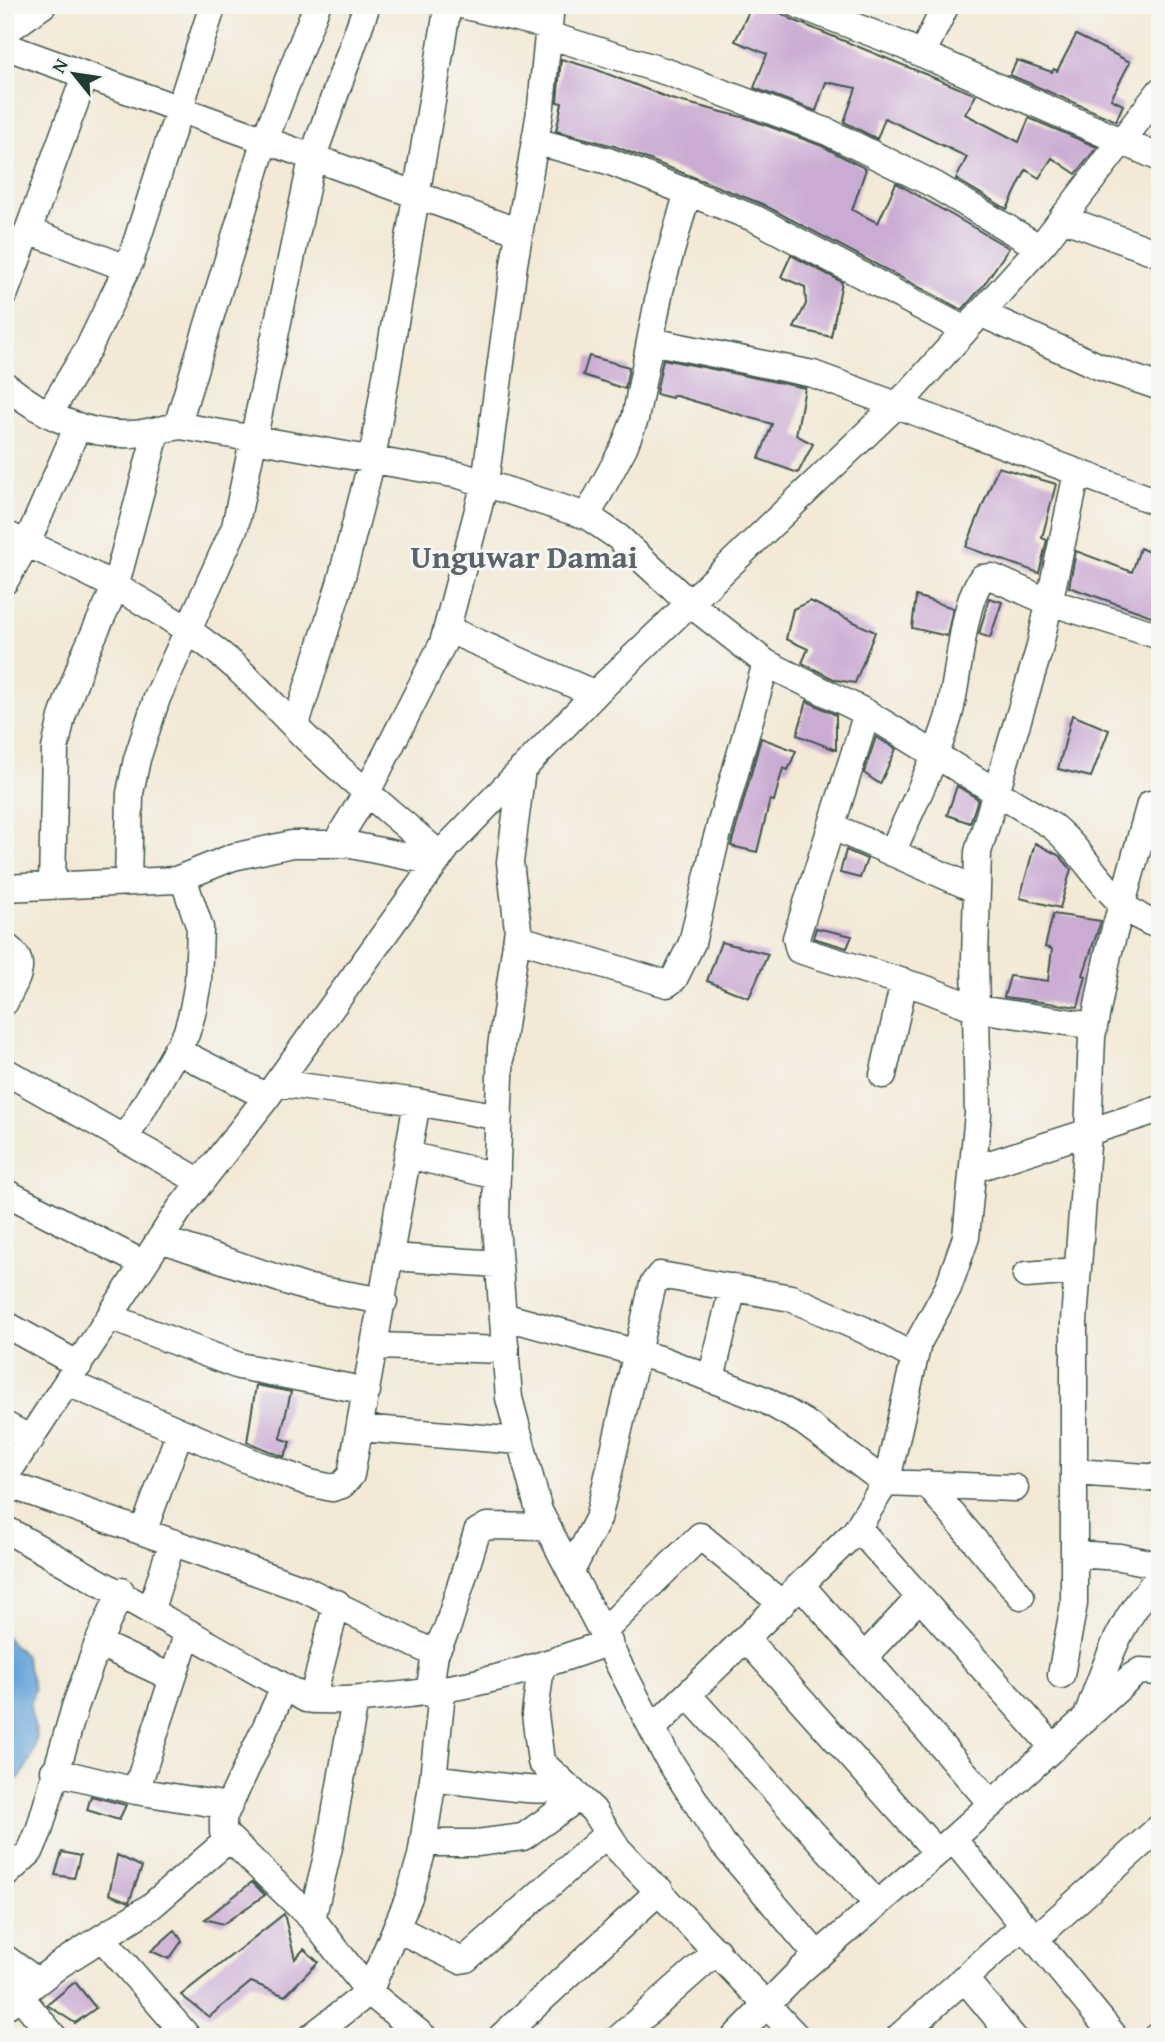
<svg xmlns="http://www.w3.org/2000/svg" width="1165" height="2042" font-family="'Gentium Book Plus',serif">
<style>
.water{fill:#68a4d9;stroke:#447086;stroke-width:2}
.building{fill:#caabd3}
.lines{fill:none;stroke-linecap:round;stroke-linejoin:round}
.minor-casing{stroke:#3f574c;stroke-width:29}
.minor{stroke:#fff;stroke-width:26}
.labels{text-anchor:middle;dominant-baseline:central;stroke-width:6;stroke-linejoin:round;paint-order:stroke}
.district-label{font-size:32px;font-weight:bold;fill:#5b646c;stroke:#f6f6f2}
</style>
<rect width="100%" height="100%" fill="#f6f6f2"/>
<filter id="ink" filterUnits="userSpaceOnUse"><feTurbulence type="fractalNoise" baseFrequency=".0143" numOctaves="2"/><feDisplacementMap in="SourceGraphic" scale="14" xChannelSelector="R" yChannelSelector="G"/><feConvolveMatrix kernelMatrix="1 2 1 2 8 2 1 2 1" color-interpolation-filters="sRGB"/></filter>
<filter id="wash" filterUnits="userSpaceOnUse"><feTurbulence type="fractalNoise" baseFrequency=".00686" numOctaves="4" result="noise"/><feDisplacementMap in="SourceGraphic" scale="28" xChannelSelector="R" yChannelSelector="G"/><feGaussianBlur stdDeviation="1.57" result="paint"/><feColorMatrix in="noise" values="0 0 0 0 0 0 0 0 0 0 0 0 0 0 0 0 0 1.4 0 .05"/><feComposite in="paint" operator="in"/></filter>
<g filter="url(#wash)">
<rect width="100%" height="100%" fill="#f3e9d6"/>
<path class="water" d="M5 1636 25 1656 34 1689 30 1708 37 1736 33 1754 21 1776 5 1788Z"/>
<g id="blocks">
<path class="building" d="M752 5H767L793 20 976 95 965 114 1019 142 1029 118 1097 147 1076 174 1052 158 1039 178 1026 170 1007 209 956 179 967 157 885 118 877 139 844 122 856 88 826 82 816 111 754 88 767 54 735 41Z
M1076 35 1130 62 1111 99 1123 105 1116 121 1010 75 1017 60 1052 72 1054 69 1057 71Z
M561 59 595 69 671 99 746 118 822 146 866 169 852 210 878 223 896 183 1009 248 983 286 962 310 762 204 614 146 556 131 562 103 557 102Z
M791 255 842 282 831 337 794 328 806 304 805 287 781 277Z
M589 356 629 367 625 389 583 375Z
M663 359 805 388 796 435 813 444 798 473 759 459 772 424 673 395 672 398 656 394Z
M998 467 1056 484 1042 538 1047 540 1039 573 966 547Z
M1140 548 1160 557V619L1069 587 1076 551 1132 572Z
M916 596 953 608 947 636 912 628Z
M989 598 1002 602 990 638 979 634Z
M810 601 875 632 855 683 836 680 802 663 808 649 786 639 793 609Z
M807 701 836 715V750L797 735Z
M1072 715 1109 730 1091 777 1058 769Z
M876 737 896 749 880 784 864 773Z
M761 738 796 751 788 770 783 768 774 801 770 800 757 852 731 846Z
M957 786 978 799 970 823 947 815Z
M1035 843 1060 856 1071 869 1060 908 1020 898Z
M846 850 867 859 860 878 840 873Z
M1053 914 1101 921 1083 975 1086 976 1078 1007 1004 997 1010 976 1048 981 1052 949 1045 947Z
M816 928 852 936 847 948 813 938Z
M721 942 768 954 749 998 707 981Z
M256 1385 291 1392 280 1438 291 1442 284 1457 247 1442Z
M91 1796 126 1805 119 1820 87 1810Z
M62 1852 80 1856 74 1878 55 1875Z
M117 1855 142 1867 129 1902 109 1894Z
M252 1882 265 1895 223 1924 205 1919Z
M284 1914 295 1959 304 1949 318 1962 285 1996 251 1982 209 2017 181 1995Z
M175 1930 182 1941 169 1959 151 1951Z
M75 1982 96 2008 75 2023 47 2005Z"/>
</g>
</g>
<g filter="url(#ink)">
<use href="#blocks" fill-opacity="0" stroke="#3f574c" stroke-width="2"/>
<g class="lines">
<defs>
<path id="minor" d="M462 5 549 26
M799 5 895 42 1160 158
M5 32 43 5
M548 35 667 72 828 132 935 185 1039 247
M5 46 519 232
M922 54 946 5
M535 141 608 161 756 219 965 330
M1062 218 1160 254
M29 231 127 268
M5 293 85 76
M980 313 1098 366 1160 387
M651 341 813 374 1160 503
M5 385C41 414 85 436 132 434 148 433 165 428 181 426L459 475 587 516 618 537 688 602 766 663 867 713 1052 826C1091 857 1109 910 1160 926
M49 414 89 347 130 262 213 5
M177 426 264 142 317 5
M587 516 624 447 635 419 660 290 688 191
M5 534C76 565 149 600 211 647 243 670 268 700 296 728 341 773 392 813 440 855
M5 581 27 543 78 426
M447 629 595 694
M867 713 796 938 799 950 926 989 978 1009 1094 1026
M295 727 340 584 372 460 448 5
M522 769 510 862 518 929 501 1047 497 1161 496 1226 509 1398 539 1511 667 1757 723 1844 818 1956
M831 826 975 889
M335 844 367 792 443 643 485 483 514 264 541 106 551 5
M892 853C911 809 934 764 948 719 959 683 961 605 982 578L992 577 1049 602 1160 636
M128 882 130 793 137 759 157 698 235 527 312 159 367 5
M52 885 55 749 62 717 83 658 115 588 157 430
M5 888 176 880 233 857 292 844H346L435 862
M517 938 667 984 674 979 692 943 715 844 766 663
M5 946C31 963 15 979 5 1002
M176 1050 267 1097
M5 1071 201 1182
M883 1075 904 982
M277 1083 417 1102 499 1117
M125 1139 186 1034 192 1014 198 982 200 928 183 878
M408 1155 497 1176
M974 1169 1160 1109
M5 1192 144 1264
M160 1239 304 1287 384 1301
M391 1257 499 1264
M1026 1275 1076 1271
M503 1316 663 1360 765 1400 804 1422 886 1483 1015 1488
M110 1317 239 1366 367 1391
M5 1324 79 1365
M375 1346 506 1350
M711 1379 733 1287
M68 1383 257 1464 310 1483 332 1488 342 1485 351 1475 417 1102
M5 1425 31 1439
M360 1428 520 1441
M1075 1472 1160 1478
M5 1477 179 1210 267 1097 448 846 599 690 910 392 1045 241 1160 91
M5 1483 304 1589 435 1654
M927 1484 1021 1596
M858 1528 1054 1748
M5 1529 306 1699C331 1702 356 1700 381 1697 467 1690 528 1671 609 1642
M143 1532 180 1431
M1074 1554 1120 1557 1160 1565
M571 1571 598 1519 653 1284 660 1275 791 1298 864 1330 914 1357
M801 1585 992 1804
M151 1609 172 1542
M603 1632 700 1536 782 1604
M747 1640 937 1852
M98 1643 173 1678
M864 1657 920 1597
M541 1666 535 1714 541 1762 593 1810 618 1849 797 2037
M1061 1675 1074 1604V1321L1088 1132 1092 1037 1108 954 1150 804
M284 1688 223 1818V1832L312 1919 369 1992 424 2037
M429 1693 435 1654 448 1626 477 1532 487 1526 547 1527
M689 1696 877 1904
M312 1700 337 1603
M1088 1713C1107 1662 1121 1616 1160 1577
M653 1728 855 1532 887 1480 918 1343 948 1288 966 1237 978 1114 975 959 978 852 1039 650 1077 473
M54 1771 136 1791 229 1806
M433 1779C477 1781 526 1794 568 1788
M136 1791 188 1632
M953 1839 1115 2037
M423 1843H477L523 1837 578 1798
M5 1875 30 1852 39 1831 75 1707 98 1643 121 1591
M312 1919 330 1843 355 1700
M396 1928 460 1960 466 1959 607 1834
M102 1938 188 2037
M1035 1939 1160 1827
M5 1958 37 1981
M964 1978 1013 2037
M19 1995 54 2037
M5 2007 59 1965 150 1907 229 1839
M311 2037 369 1992 409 1897 421 1856 433 1779 442 1692
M501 2037 660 1890
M620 2037 717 1951
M735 2037 801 1970 953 1839 1131 1677 1140 1671 1160 1672
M899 2037 1024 1925
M1156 2037 1160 2034"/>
</defs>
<use href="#minor" class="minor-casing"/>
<use href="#minor" class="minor"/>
</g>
</g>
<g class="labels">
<g class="district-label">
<text x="524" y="556">Unguwar Damai</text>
</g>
</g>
<rect width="1165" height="2042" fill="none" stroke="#f6f6f2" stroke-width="28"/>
<g transform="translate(74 74) rotate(300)" stroke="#f6f6f2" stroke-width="5" paint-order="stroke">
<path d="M0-5L12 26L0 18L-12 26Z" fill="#1f3d34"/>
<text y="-10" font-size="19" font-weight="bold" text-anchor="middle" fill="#1f3d34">N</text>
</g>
</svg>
